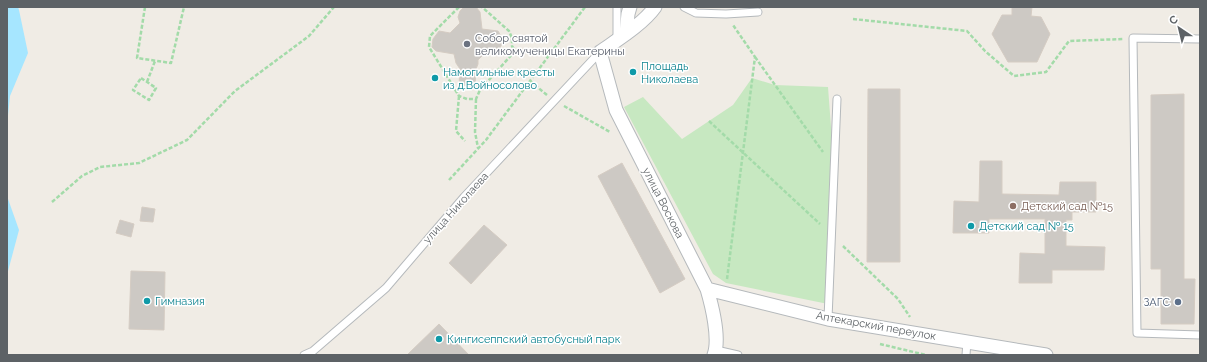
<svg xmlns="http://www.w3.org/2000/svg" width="1207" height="362" font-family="Raleway,sans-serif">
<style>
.green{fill:#c7e8c1}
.water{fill:#a6e6ff}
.building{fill:#cdc9c4;stroke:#d5ccc3}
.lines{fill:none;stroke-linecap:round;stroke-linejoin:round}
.service-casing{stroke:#b5b9bc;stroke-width:9}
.minor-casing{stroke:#b5b9bc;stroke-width:15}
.path{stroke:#a3dba9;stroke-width:2.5;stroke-dasharray:4 2;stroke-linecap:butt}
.service{stroke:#fff;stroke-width:7}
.minor{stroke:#fff;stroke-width:13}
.worship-dot{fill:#6b7280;stroke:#fff;stroke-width:1.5}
.culture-dot{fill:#0f9aa8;stroke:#fff;stroke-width:1.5}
.education-dot{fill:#8d6e63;stroke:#fff;stroke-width:1.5}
.service-dot{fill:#5c6f8a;stroke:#fff;stroke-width:1.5}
.labels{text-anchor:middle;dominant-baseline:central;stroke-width:3;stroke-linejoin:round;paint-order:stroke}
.worship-label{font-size:11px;fill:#5b616d;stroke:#fff;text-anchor:start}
.culture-label{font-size:11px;fill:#0d838f;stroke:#fff;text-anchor:start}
.street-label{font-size:11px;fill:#5d6266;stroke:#fff}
.education-label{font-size:11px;fill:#785e54;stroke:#fff;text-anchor:start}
.service-label{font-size:11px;fill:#4e5e75;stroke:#fff;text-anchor:end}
</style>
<rect width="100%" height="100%" fill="#f0ece5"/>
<path class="green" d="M752 78 775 85 828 87 834 167 828 304 726 283 713 274 624 107 643 97 682 139 733 105Z"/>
<path class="water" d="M7 7H18L19 10 28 53 10 96 7 125Z
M7 196 19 230 7 275Z"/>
<path class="building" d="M464 7H476L480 12 482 29 498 31 501 36 503 41 500 48 491 51 488 50 478 60V64L476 69 475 86 459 85 460 69 456 63 454 54 436 51 432 47 433 39 439 31 450 33 460 23 458 17 460 11Z
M1012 7H1032L1031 16 1041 17 1050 34 1037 62H1008L992 34 1002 15H1012Z
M868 89H900V262H867Z
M1184 94V279H1195L1194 324H1161V269H1151V95Z
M980 161H1002V194L1059 195 1060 182H1096V212H1072V220H1066V246L1105 247 1104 270H1052V283H1019L1020 253 1045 254V219H989V233H953L954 201 979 202Z
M622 163 685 279 660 293 598 176Z
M142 207 155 209 153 222 140 221Z
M120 220 134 224 131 237 116 233Z
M484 225 507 245 471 284 449 263Z
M131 271 165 272 164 330 129 329Z
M439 324 469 355H407Z"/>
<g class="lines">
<defs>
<path id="service" d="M684 7 696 13 726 14 758 12
M1200 39 1133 38 1137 333 1200 335
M617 41V7
M828 319 837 99
M716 350 738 355
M304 355 313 351 386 288 464 197 600 52
M966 355 967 342"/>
<path id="minor" d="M655 7C643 24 617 40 600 52L616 110 707 289C712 306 720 339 714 355
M626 34 628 14 630 7
M707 289 828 319 1046 355"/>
</defs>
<use href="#service" class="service-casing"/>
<use href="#minor" class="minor-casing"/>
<path class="path" d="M145 7 137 58 171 63 184 7
M459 7 430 36 429 47 459 96 467 99H476L480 90 515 51 512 46V38L509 31 482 7
M853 19 967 31 985 51 1014 76 1046 72 1069 41 1123 39
M755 57 823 152
M141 78 156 88 149 100 133 90Z
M530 81 547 95
M147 82 155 61
M459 96 456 131 465 141
M476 99 475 132 478 148
M564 106 610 132
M709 121 820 224
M449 180 486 140 585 7
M52 202 82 176 100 167 139 163 187 140 235 91 309 36 334 7
M843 246 898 299 910 317
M727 279 755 57 733 25
M880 344 926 355"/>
<use href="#service" class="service"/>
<use href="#minor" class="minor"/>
</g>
<circle class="worship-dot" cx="467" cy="44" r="4"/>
<g class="culture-dot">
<circle cx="633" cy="72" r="4"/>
<circle cx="435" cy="78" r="4"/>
<circle cx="971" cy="226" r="4"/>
<circle cx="147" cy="301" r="4"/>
<circle cx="439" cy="339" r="4"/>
</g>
<circle class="education-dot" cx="1013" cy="206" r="4"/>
<circle class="service-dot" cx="1178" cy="302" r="4"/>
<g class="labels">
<g class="worship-label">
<text x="475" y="38">Собор святой<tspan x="475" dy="13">великомученицы Екатерины</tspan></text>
</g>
<g class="culture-label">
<text x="641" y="66">Площадь<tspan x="641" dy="13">Николаева</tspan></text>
<text x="443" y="72">Намогильные кресты<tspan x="443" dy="13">из д.Войносолово</tspan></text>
<text x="979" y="226">Детский сад № 15</text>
<text x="155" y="301">Гимназия</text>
<text x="447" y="339">Кингисеппский автобусный парк</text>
</g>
<g class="street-label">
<text transform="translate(663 203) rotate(63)">улица Воскова</text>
<text transform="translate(456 208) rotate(-48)">улица Николаева</text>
<text transform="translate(876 326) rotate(10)">Аптекарский переулок</text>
</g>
<g class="education-label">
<text x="1021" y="206">Детский сад №15</text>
</g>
<g class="service-label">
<text x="1170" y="302">ЗАГС</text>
</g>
</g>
<rect width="1207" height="362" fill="none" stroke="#5d6266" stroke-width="16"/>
<g transform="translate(1179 28) rotate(325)" stroke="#ffffff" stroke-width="3" paint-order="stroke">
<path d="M0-3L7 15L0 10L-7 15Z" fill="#5d6266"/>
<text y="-6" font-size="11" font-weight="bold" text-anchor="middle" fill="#5d6266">С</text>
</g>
</svg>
